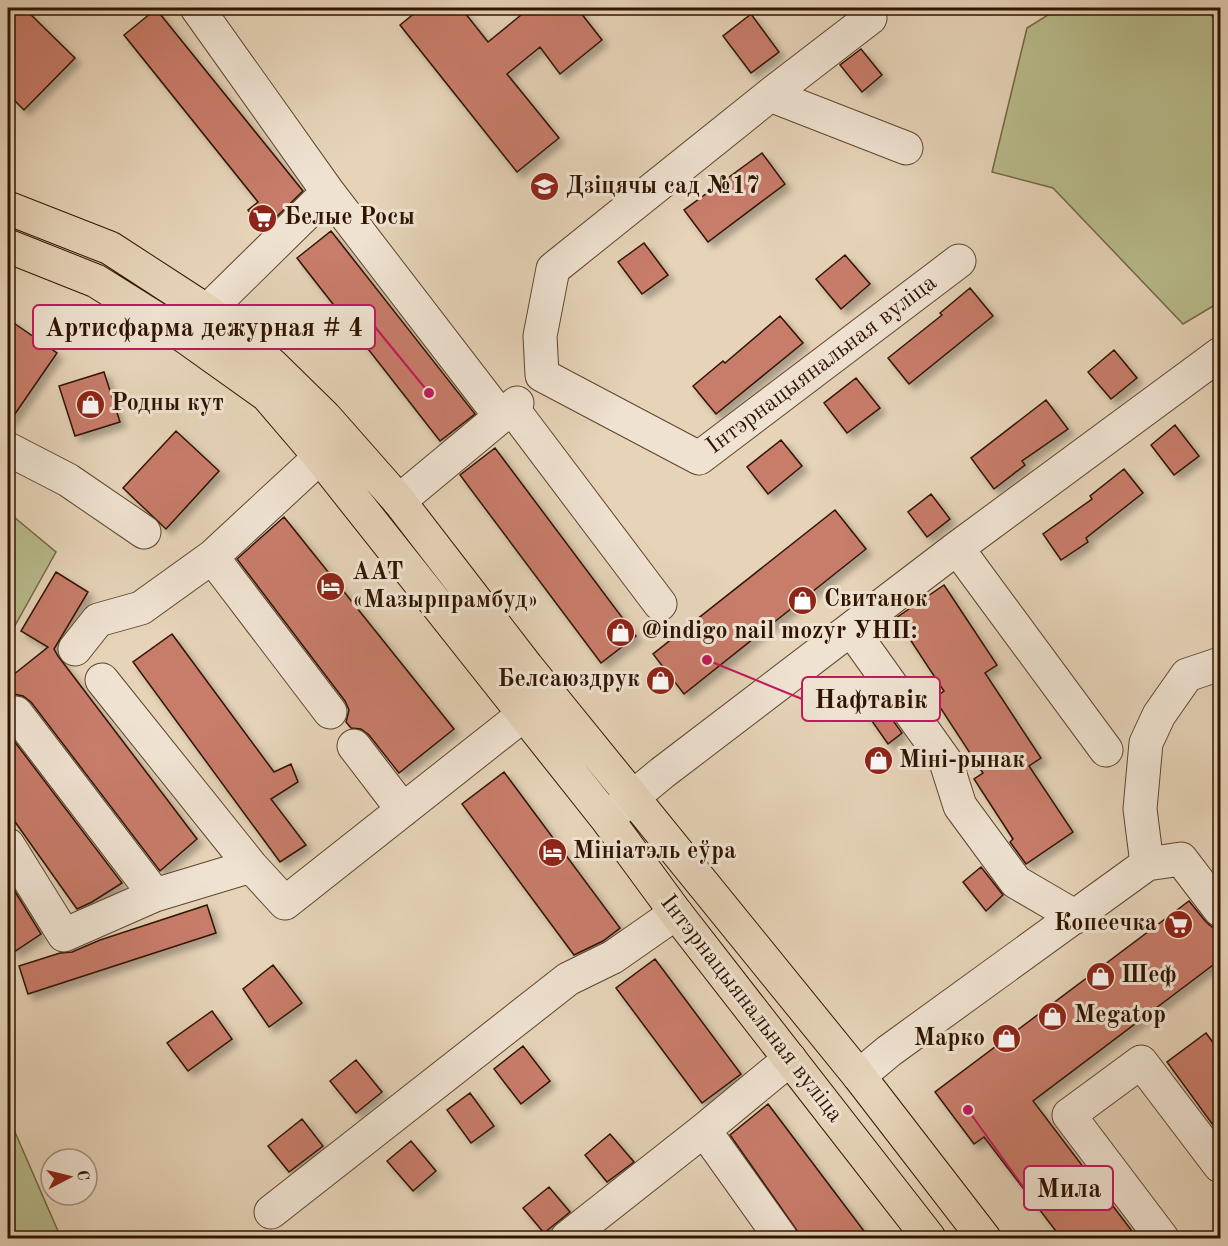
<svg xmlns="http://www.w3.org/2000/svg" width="1228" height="1246" font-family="'Old Standard TT',serif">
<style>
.green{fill:#b8bb8c;stroke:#746846;stroke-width:1.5}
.building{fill:#c87c6b;stroke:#301400;stroke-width:1.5;filter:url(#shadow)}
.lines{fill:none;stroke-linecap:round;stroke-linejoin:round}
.minor-casing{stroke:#5e442e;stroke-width:35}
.major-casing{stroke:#301400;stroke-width:35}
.minor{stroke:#efe2d1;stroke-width:33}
.major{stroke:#e6d3b8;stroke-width:33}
.labels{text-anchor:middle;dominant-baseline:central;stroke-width:6;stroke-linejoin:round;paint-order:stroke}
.poi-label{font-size:24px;font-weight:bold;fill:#301400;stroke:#efe2d1;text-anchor:start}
.street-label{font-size:24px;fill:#301400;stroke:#efe2d1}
.leader{fill:none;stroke:#c2185b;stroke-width:2}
.callout-dot{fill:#c2185b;stroke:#efe2d1;stroke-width:2}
.callout{fill:#efe2d1;stroke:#c2185b;stroke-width:2}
.callout-label{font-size:26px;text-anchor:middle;font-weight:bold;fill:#301400}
</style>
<defs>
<filter id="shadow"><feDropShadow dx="5.5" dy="5.5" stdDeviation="3" flood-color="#0004"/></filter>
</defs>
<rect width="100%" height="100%" fill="#e6d3b8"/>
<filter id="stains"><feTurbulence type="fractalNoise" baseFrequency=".00333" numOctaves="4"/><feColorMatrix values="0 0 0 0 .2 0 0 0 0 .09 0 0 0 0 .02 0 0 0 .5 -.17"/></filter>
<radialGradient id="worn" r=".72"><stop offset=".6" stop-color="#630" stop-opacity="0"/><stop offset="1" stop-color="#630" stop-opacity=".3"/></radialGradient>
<path class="green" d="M1059 8H1204L1220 24V302L1183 324 1053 188 992 172 1027 28Z
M8 512 56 552 8 638Z
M8 1116 61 1238H8Z"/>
<path class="building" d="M21 8H24L75 58 24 110 8 94V21Z
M421 8H461L488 42 521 15 515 8H577L602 40 560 74 540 47 507 74 559 138 517 172 400 25Z
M156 9 303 191 264 229 248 210 258 202 124 35Z
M751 14 779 52 751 73 723 36Z
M861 49 882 75 862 92 840 65Z
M762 153 785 184 708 242 684 210Z
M331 231 475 414 440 441 297 258Z
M644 243 668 275 642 294 618 262Z
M845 255 870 284 841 309 816 279Z
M970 288 993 316 909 384 888 358 942 315 940 313Z
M780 316 803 343 716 414 693 386 723 361 725 363Z
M8 319 57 353 8 424Z
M1114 350 1137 378 1111 399 1088 372Z
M104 372 120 422 75 436 59 386Z
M856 378 880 408 847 433 824 403Z
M1046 400 1068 429 1022 461 1025 465 994 489 971 458Z
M1175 425 1199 456 1174 475 1151 445Z
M176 431 219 471 166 529 123 488Z
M781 440 802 466 768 494 747 467Z
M495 448 636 636 601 663 460 475Z
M1124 469 1143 493 1086 538 1088 542 1061 560 1043 534 1092 499 1090 496Z
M931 494 950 519 927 537 908 512Z
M835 510 866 549 684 694 653 654Z
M284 517 454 729 399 773 369 735 361 729 351 728 346 722 349 710 345 701 237 559Z
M56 572 88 592 54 649 58 656 197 839 160 871 31 702 23 696 14 694 8 697V679L48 647 21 631Z
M944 585 997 665 985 673 1041 758 1029 766 1073 832 1026 864 1010 842 1013 839 974 779 983 773 934 698 944 691 896 618Z
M172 634 274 772 291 764 298 782 271 799 306 845 280 862 133 662Z
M874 694 902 733 888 744 860 704Z
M8 733 122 883 92 902 77 909 8 812Z
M504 772 620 928 603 941 574 955 462 804Z
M981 867 1003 895 986 911 963 882Z
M8 880 41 934 14 952 13 946 8 948Z
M1189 901 1206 922 1212 927 1221 928V959L1033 1101 1138 1239H1062L984 1137 974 1144 935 1092Z
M207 905 216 933 28 994 19 966 60 953 72 952 100 940Z
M655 959 741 1074 702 1103 616 988Z
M273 965 302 1003 269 1027 243 989Z
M212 1011 232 1039 188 1071 167 1043Z
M1206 1033 1221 1053V1136L1167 1062Z
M523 1046 550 1081 521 1104 494 1069Z
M356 1060 382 1092 356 1113 330 1081Z
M470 1093 494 1126 471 1143 447 1110Z
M768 1104 870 1239H803L798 1232 730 1135Z
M302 1119 323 1146 289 1172 268 1146Z
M610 1134 634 1162 607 1182 585 1155Z
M411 1141 436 1171 413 1191 387 1161Z
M549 1187 570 1212 544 1233 523 1208Z"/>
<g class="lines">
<defs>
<path id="minor" d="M197 8 328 192 501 417
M862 8 870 18 770 95 553 269 540 336 542 375 699 458 959 261
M770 95 906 148
M190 334 207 311 328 192
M512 408 660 604
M8 449 68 480 144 532
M399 501 517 403
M957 548 1106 750
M212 557 330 712
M851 629 946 762 960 806 1016 882 1076 917
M75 649 98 620 141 608 212 557 320 457
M102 680 251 866
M16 713 155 895 251 866 285 903 523 715
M354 746 403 810
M610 816 662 773 957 548 1220 354
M8 845 64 935 155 895
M1147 864 1181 859 1220 910
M859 1076 889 1051 1147 864 1140 809 1146 743 1159 715 1187 675 1220 664
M704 1130 781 1238
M271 1212 568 979 613 957 676 913
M567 1238 704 1130 790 1059
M1162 1238 1069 1115 1141 1062 1220 1166"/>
<path id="major" d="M8 208 110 248 207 311 273 366 325 417 399 501 527 667 859 1076 984 1238
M8 246 96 281 187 338 267 395 320 457 607 819 676 913 929 1238"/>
</defs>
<use href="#minor" class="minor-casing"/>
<use href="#major" class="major-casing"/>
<use href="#minor" class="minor"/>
<use href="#major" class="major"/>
</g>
<defs>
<symbol id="school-disc" viewBox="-11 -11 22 22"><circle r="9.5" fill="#8f2418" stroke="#efe2d1"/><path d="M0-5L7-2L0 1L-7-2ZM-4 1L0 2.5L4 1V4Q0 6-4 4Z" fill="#fff"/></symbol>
<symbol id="supermarket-disc" viewBox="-11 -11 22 22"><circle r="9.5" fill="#8f2418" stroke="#efe2d1"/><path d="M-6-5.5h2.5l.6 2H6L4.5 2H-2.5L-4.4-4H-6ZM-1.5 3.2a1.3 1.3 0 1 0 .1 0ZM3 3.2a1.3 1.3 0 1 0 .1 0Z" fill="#fff"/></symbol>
<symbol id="shop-disc" viewBox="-11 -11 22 22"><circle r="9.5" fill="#8f2418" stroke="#efe2d1"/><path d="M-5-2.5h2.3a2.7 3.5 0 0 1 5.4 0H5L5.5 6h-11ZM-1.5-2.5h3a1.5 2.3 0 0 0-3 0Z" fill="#fff"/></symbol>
<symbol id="hotel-disc" viewBox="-11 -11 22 22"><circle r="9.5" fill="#8f2418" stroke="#efe2d1"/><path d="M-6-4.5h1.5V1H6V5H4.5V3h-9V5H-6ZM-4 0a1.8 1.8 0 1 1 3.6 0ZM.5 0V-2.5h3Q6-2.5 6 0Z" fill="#fff"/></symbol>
</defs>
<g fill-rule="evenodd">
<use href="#school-disc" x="528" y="170" width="33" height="33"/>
<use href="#supermarket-disc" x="246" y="202" width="33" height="33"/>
<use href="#shop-disc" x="74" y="388" width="33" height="33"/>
<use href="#hotel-disc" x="314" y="570" width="33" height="33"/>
<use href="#shop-disc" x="786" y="584" width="33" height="33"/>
<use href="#shop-disc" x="604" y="616" width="33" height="33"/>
<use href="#shop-disc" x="644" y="664" width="33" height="33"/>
<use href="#shop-disc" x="862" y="744" width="33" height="33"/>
<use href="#hotel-disc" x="536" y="836" width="33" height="33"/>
<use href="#supermarket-disc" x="1162" y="908" width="33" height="33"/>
<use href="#shop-disc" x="1084" y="960" width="33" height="33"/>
<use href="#shop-disc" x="1036" y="1000" width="33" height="33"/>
<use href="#shop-disc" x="990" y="1022" width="33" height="33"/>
</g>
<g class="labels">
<g class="poi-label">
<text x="566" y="187">Дзіцячы сад №17</text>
<text x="284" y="218">Белые Росы</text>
<text x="111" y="404">Родны кут</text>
<text x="352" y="573">ААТ<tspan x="352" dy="28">«Мазырпрамбуд»</tspan></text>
<text x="824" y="600">Свитанок</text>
<text x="642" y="632">@indigo nail mozyr УНП:</text>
<text x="640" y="680" text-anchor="end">Белсаюздрук</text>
<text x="899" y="761">Міні-рынак</text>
<text x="573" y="852">Мініатэль еўра</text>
<text x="1157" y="924" text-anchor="end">Копеечка</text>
<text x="1121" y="976">Шеф</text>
<text x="1074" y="1016">Megatop</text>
<text x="985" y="1039" text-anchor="end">Марко</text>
</g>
<g class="street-label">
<text transform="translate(822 365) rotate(-37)">Інтэрнацыянальная вуліца</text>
<text transform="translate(751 1009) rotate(52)">Інтэрнацыянальная вуліца</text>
</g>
</g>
<path class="leader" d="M429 393L375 327M707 660L802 699M968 1110L1024 1188"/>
<g class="callout-dot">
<circle cx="429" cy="393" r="6"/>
<circle cx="707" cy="660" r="6"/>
<circle cx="968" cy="1110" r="6"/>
</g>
<g class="callout">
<rect x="33" y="305" width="342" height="44" rx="6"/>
<rect x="802" y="677" width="138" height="44" rx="6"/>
<rect x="1024" y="1166" width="89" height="44" rx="6"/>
</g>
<g class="callout-label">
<text x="204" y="336">Артисфарма дежурная # 4</text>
<text x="871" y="708">Нафтавік</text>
<text x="1069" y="1197">Мила</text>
</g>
<rect width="1228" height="1246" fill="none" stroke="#e6d3b8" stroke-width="30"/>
<rect x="9" y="9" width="1210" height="1228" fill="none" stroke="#301400" stroke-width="3"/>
<rect x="15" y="15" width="1198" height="1216" fill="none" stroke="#301400" stroke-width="1.5"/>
<g transform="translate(69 1177) rotate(83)"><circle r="28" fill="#efe2d1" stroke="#a3907d" stroke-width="1.5"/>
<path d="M0-4.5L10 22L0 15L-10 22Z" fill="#8f2418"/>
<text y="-9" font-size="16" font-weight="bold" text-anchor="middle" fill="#301400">С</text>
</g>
<rect width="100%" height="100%" filter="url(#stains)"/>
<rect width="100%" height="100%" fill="url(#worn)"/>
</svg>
